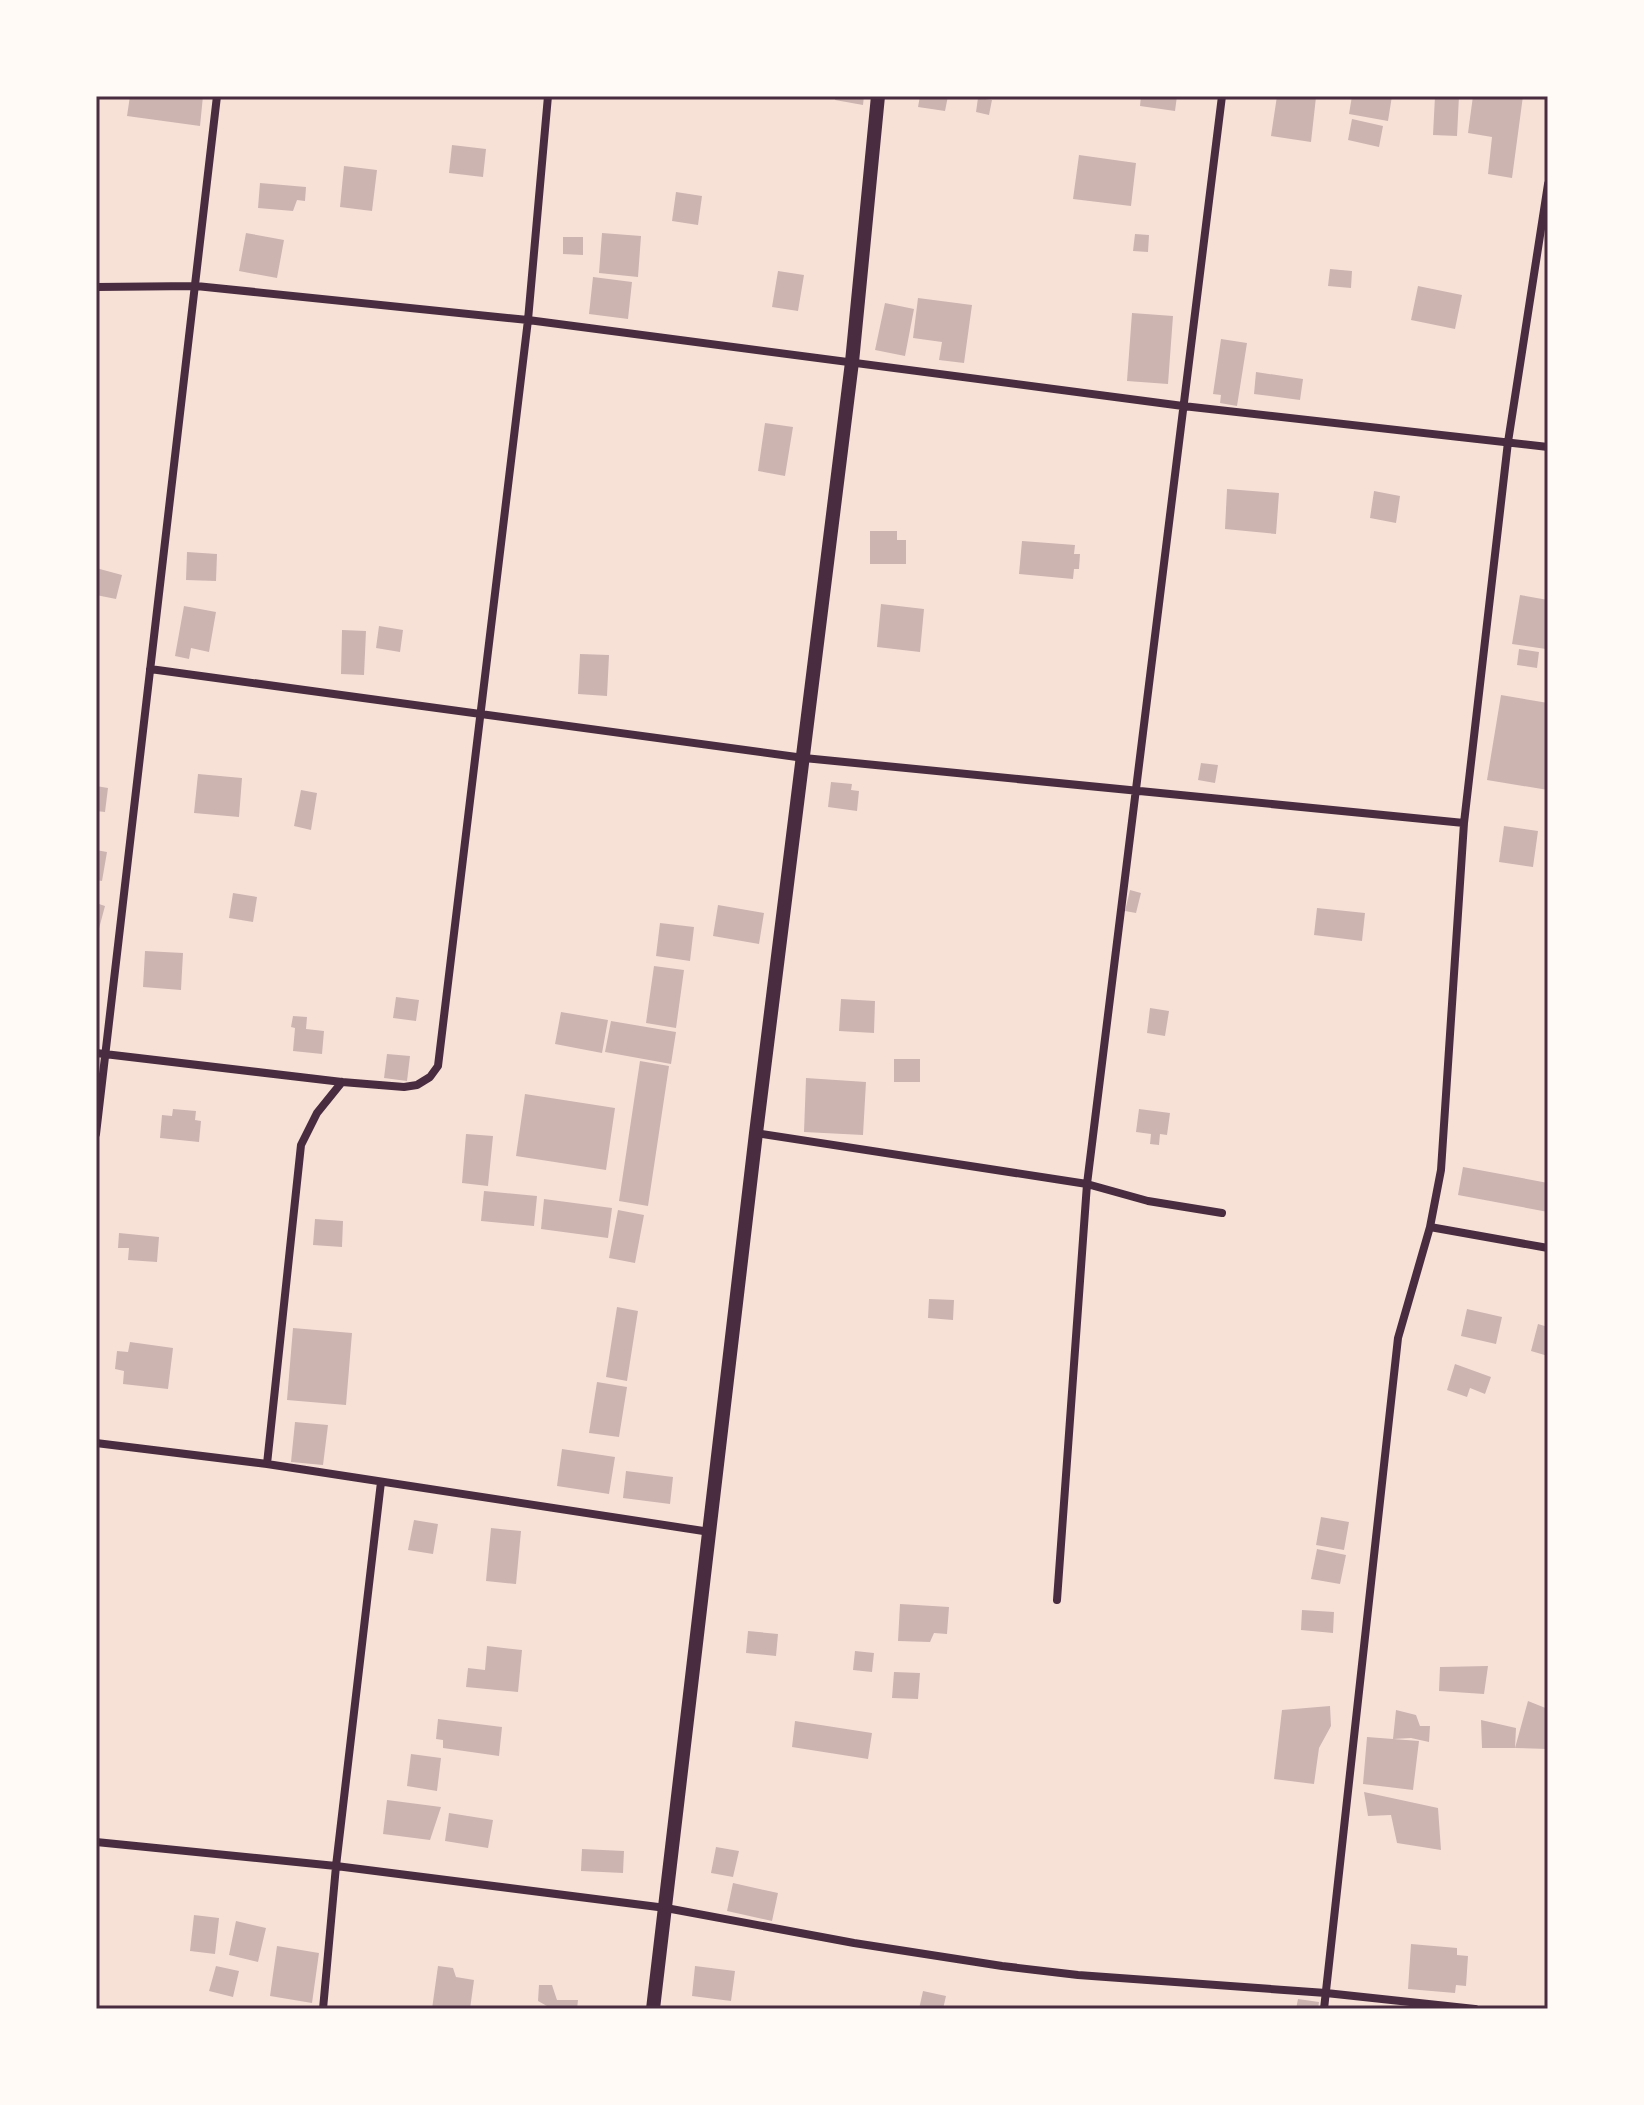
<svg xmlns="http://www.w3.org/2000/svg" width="1644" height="2105" font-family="Commissioner,sans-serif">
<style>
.building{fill:#ccb4b1}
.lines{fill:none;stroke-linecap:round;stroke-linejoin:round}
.minor{stroke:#4a2c40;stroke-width:8}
.secondary{stroke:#4a2c40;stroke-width:14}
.neatline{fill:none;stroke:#4a2c40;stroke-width:3}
</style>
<rect width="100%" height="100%" fill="#f7e1d7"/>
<path class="building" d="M130 96H203L200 126 127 116Z
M836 96H864L863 105 835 100Z
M920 96H948L945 111 918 107Z
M1141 96H1177L1175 111 1140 106Z
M1277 96 1316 97 1311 142 1271 136Z
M1352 96H1392L1388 121 1349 114Z
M1435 96H1459L1457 136 1433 135Z
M1473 96H1523L1512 178 1488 174 1492 137 1468 133Z
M978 98 992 100 989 115 976 112Z
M1352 119 1383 126 1379 147 1348 140Z
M452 145 486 149 483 177 449 173Z
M1079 155 1136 163 1131 206 1073 199Z
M344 166 377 170 372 211 340 207Z
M260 183 306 187 305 201 297 200 293 211 258 208Z
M676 192 702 196 698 225 672 221Z
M246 233 284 240 277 278 239 271Z
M602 233 641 236 638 277 599 273Z
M1135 234 1149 235 1148 252 1133 251Z
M563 237H583V255L563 254Z
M1330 269 1352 271 1351 288 1328 286Z
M778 271 804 275 798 311 772 307Z
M593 277 632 282 628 319 589 314Z
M1418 286 1462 295 1455 329 1411 320Z
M918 298 972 305 964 363 939 360 942 342 913 338Z
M885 303 914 309 905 356 875 350Z
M1132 313 1173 316 1168 384 1127 381Z
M1221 339 1247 343 1237 406 1220 403 1221 395 1213 394Z
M1256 372 1303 379 1300 400 1254 394Z
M765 423 793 427 785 476 758 471Z
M1227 489 1279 493 1276 534 1225 529Z
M1374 491 1400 496 1396 523 1370 518Z
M870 531H897V540H906V564H870Z
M1022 541 1075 545 1074 554H1080L1079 569H1074L1073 579 1019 574Z
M187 552 217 554 216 581 186 580Z
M96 568 122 575 116 599 96 595Z
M1520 595 1548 600 1546 649 1512 644Z
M881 604 924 609 920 652 877 647Z
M184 606 216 612 209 652 191 648 189 659 175 656Z
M379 626 403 630 400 652 376 648Z
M342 630 366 631 364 675 341 674Z
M1519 649 1539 652 1537 668 1517 665Z
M580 654 609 655 607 696 578 694Z
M1501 695 1548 703V790L1487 780Z
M1201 763 1218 765 1215 783 1198 780Z
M198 774 242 778 239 817 194 813Z
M831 782 852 784 851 790 859 791 857 811 828 807Z
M96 786 108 788 105 812 96 811Z
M301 790 317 793 311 830 294 826Z
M1504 826 1538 831 1533 867 1499 862Z
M96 850 107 852 102 881 96 880Z
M1130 890 1141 893 1136 913 1125 911Z
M233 893 257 897 253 922 229 918Z
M96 903 105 906 97 936H96Z
M718 905 764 913 759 944 713 936Z
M1317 908 1365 913 1362 941 1314 935Z
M660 923 694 927 690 961 656 956Z
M145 951 183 953 181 990 143 987Z
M654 966 684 970 676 1028 646 1023Z
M396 997 419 1000 416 1021 393 1018Z
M841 999 875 1001 874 1033 839 1031Z
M1150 1008 1169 1011 1165 1036 1147 1033Z
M561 1012 608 1020 602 1053 555 1044Z
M293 1016 307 1017 306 1029 324 1031 322 1054 293 1051 295 1028 291 1027Z
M611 1021 676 1032 671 1064 605 1052Z
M387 1054 410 1056 407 1081 384 1078Z
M894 1059H920V1082H894Z
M640 1061 669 1066 648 1206 619 1201Z
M806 1078 866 1082 863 1135 804 1132Z
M525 1094 615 1108 606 1170 516 1156Z
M173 1109 196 1111 195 1120 201 1121 199 1142 160 1138 162 1115 172 1116Z
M1139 1109 1170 1113 1167 1135 1160 1134 1159 1145 1150 1144 1151 1134 1136 1132Z
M466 1134 493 1136 488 1186 462 1183Z
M1463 1167 1548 1183V1212L1458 1195Z
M484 1191 537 1196 534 1226 481 1221Z
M544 1199 612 1208 608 1238 541 1229Z
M618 1210 644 1215 635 1263 609 1258Z
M315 1219 343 1221 342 1247 313 1245Z
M119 1233 159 1237 157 1262 128 1260 129 1248H118Z
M929 1299 954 1300 953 1320 928 1318Z
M617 1307 638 1311 627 1381 606 1377Z
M1467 1309 1502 1317 1496 1344 1461 1336Z
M1538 1324 1548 1327V1356L1531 1351Z
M293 1328 352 1333 346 1405 287 1400Z
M130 1342 173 1348 168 1389 123 1384 124 1371 115 1369 117 1351 128 1352Z
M1455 1364 1491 1377 1485 1394 1470 1388 1467 1397 1447 1390Z
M597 1382 627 1387 619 1437 589 1433Z
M295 1422 328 1425 323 1465 291 1462Z
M562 1449 615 1457 609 1494 557 1486Z
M626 1471 673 1477 670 1504 623 1498Z
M1321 1517 1349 1522 1344 1550 1316 1545Z
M414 1520 438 1524 433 1554 408 1550Z
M491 1528 521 1531 516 1584 486 1581Z
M1317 1549 1346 1555 1340 1584 1311 1579Z
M900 1604 949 1607 947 1634 934 1633 930 1642 898 1641Z
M1302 1610 1334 1612 1333 1633 1301 1630Z
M748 1631 778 1634 776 1656 746 1653Z
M487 1646 522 1650 518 1692 466 1687 468 1668 485 1670Z
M855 1651 874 1653 872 1672 853 1670Z
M1488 1666 1484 1694 1439 1691 1440 1667Z
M894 1672 920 1673 918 1699 892 1698Z
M1528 1701 1548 1709V1749L1515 1748Z
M1330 1706 1331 1726 1319 1748 1314 1784 1274 1779 1282 1710Z
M1396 1710 1416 1715 1420 1726H1430L1429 1742 1411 1738 1393 1739Z
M438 1719 502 1727 499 1756 443 1748V1740L436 1739Z
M1481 1720 1516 1728 1515 1748H1482Z
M795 1721 872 1733 868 1759 792 1747Z
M1367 1737 1419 1741 1413 1790 1363 1784Z
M411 1754 441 1758 437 1791 407 1786Z
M1364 1792 1438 1808 1441 1850 1397 1843 1391 1815 1368 1816Z
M387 1800 441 1807 430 1840 383 1834Z
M449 1813 493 1820 488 1848 445 1841Z
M716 1847 739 1851 733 1877 711 1873Z
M582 1849 624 1851 623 1873 581 1871Z
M733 1883 778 1893 772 1921 727 1911Z
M194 1915 219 1918 215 1954 190 1951Z
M236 1921 266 1928 258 1962 229 1955Z
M1411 1944 1457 1948V1955L1468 1956 1466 1986 1456 1985 1455 1993 1408 1989Z
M277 1946 319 1953 312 2003 270 1996Z
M216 1966 239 1971 233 1997 209 1991Z
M438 1966 453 1968 456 1977 474 1980 470 2009H432Z
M695 1966 735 1971 731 2001 692 1996Z
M539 1985H552L557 2000H578L577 2009H547V2006L538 2001Z
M923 1991 946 1996 943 2009H919Z
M1298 1999 1319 2002 1318 2009H1296Z"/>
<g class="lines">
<path class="minor" d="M96 287 196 286 528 320 1183 406 1548 447
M150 669 804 758 1464 823
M96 1053 342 1082 404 1087 417 1085 430 1077 438 1066 528 320 548 96
M756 1133 1087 1184 1148 1201 1222 1213
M96 1134 217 96
M1430 1227 1548 1248
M96 1443 267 1464 710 1532
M267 1464 301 1145 317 1113 342 1082
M1057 1600 1087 1184 1222 96
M96 1842 336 1866 666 1908 854 1943 1002 1966 1078 1975 1326 1993 1475 2009
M323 2009 336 1866 381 1482
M1324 2009 1398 1338 1430 1227 1441 1170 1464 823 1508 442 1548 184"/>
<path class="secondary" d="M653 2009 756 1133 852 362 878 96"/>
</g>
<rect width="1644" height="2105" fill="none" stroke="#fffaf5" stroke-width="196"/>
<rect x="98" y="98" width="1448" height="1909" class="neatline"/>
</svg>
